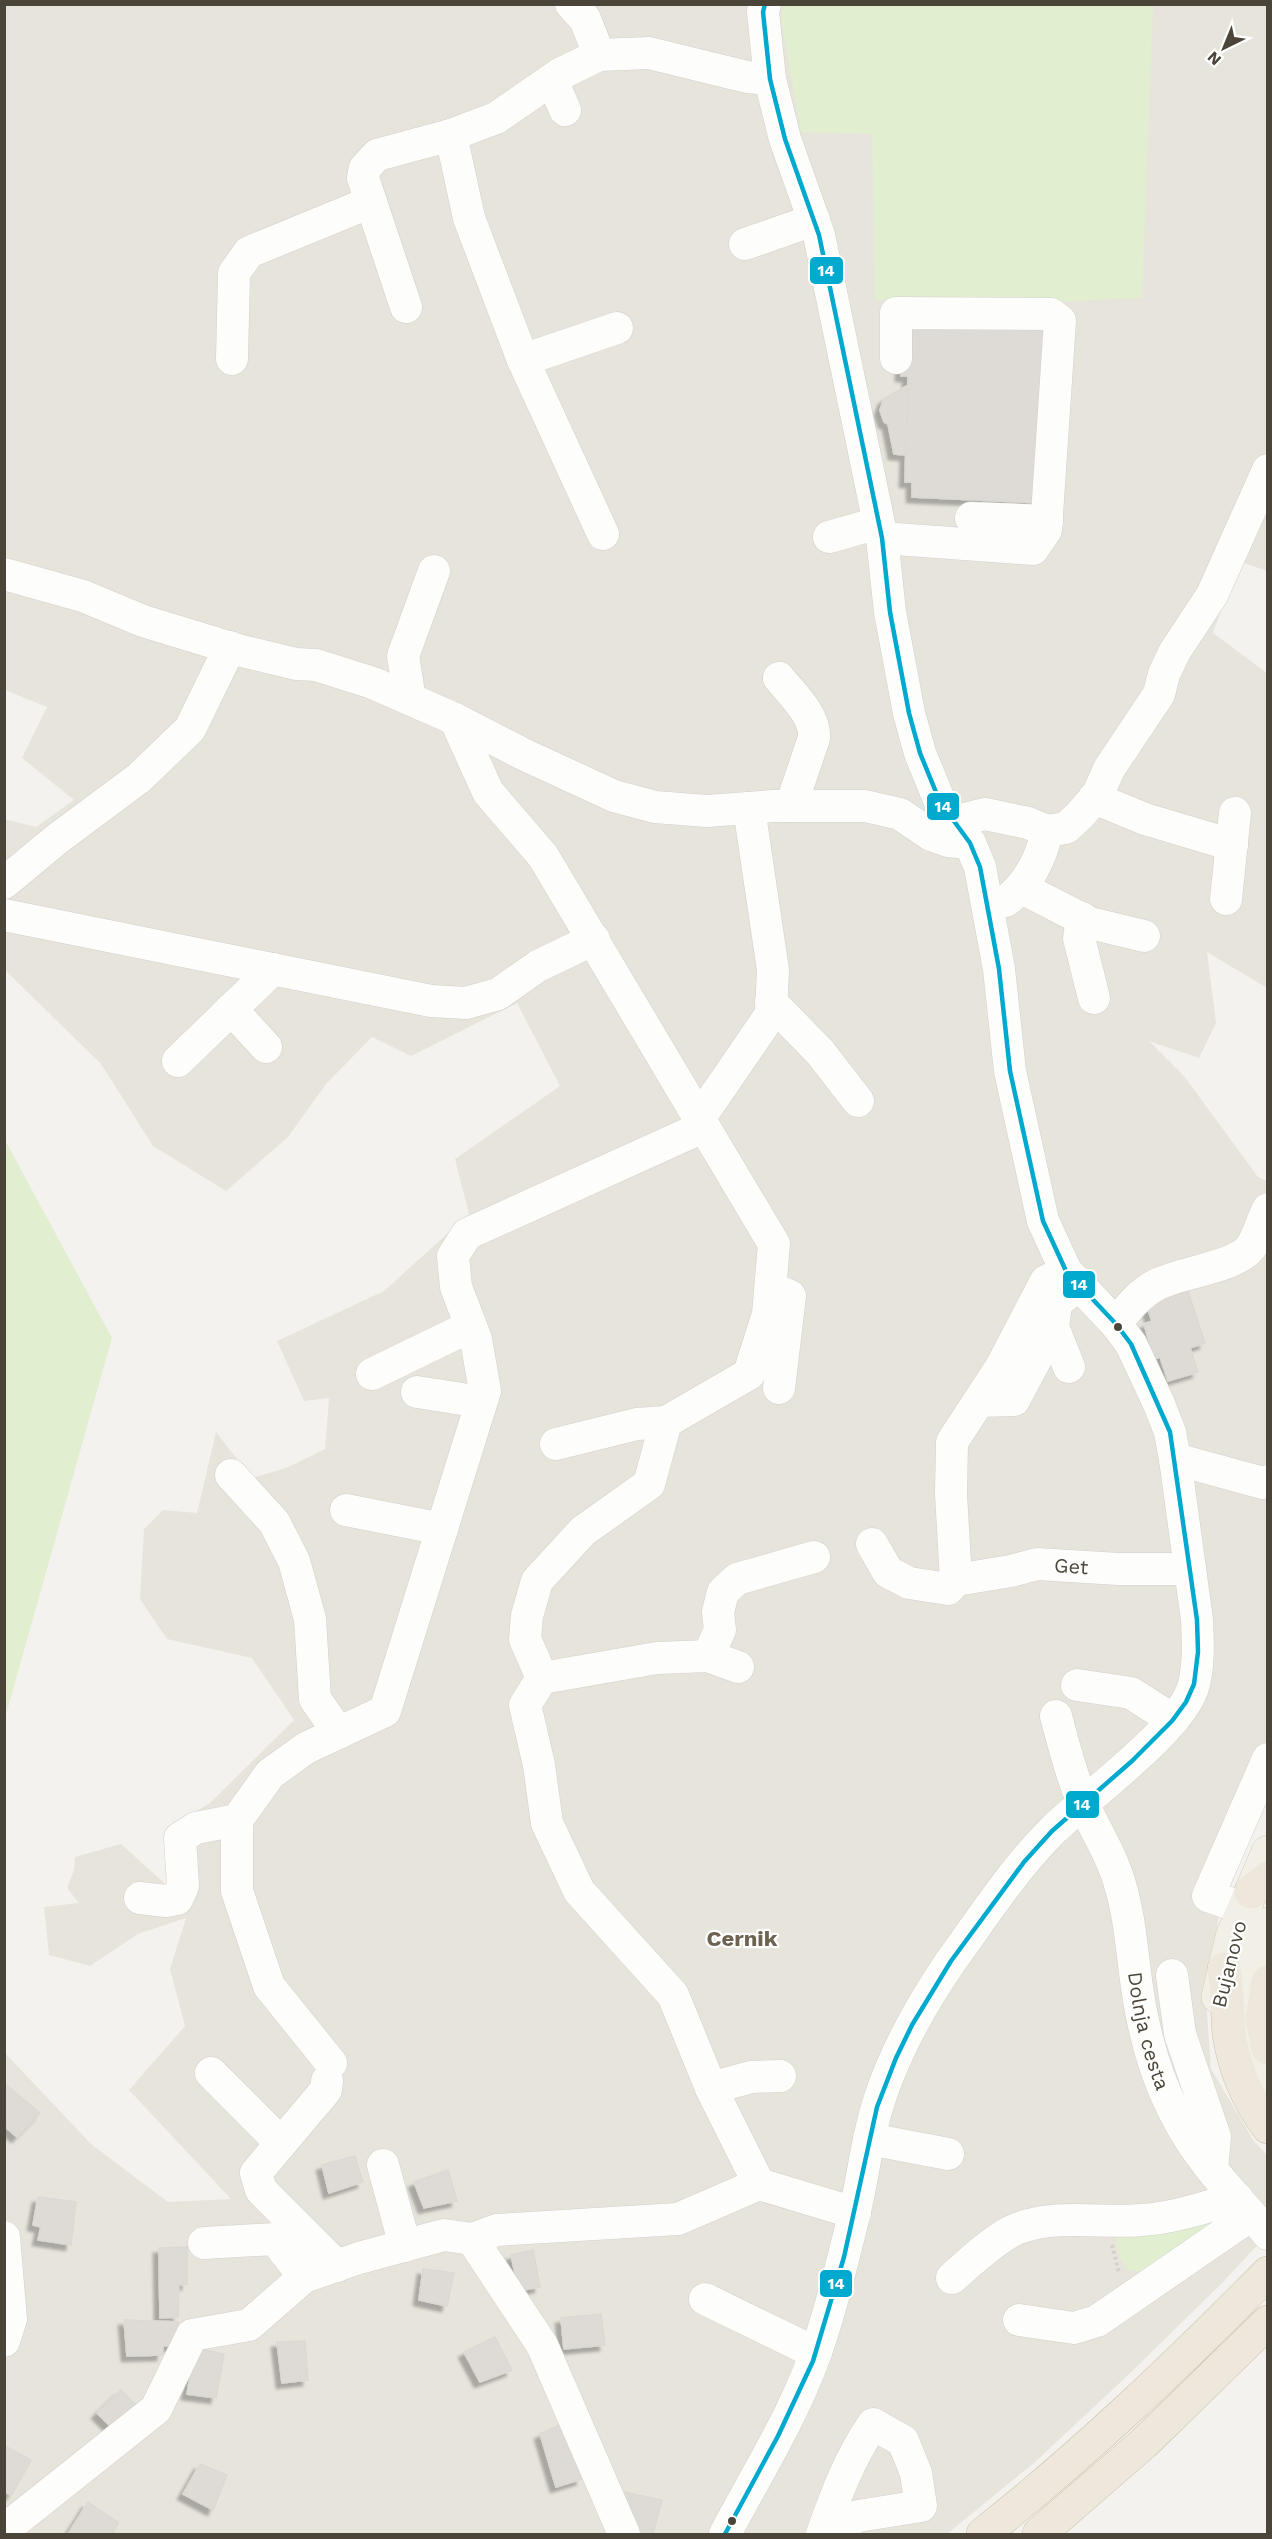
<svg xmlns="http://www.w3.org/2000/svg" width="1272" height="2539" font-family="'Work Sans',sans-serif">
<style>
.residential{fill:#e7e4dc}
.green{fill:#e1eecf}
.building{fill:#dedbd6;stroke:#dcd9d4;stroke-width:1.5;filter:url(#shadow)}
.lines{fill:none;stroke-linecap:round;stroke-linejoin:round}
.minor-casing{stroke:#d2d0cb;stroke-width:33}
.major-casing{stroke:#d6cebb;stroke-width:34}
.highway-casing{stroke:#ccbfa9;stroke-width:34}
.path{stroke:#d3d2cc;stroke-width:4;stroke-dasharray:3 3;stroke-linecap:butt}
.minor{stroke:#fdfdfc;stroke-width:32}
.major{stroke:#f2efe6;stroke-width:33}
.highway{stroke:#ede8db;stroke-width:33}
.bus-1-casing{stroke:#fff;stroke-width:9}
.bus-1{stroke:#00a9ce;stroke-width:4.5}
.bus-dot{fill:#4b4439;stroke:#fff;stroke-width:2}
.labels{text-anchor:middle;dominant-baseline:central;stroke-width:4.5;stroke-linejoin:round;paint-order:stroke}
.street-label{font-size:20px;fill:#4b4439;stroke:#fff}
.quarter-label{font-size:22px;font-weight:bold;fill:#6e6250;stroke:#fff}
.line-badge{stroke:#fff;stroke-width:2}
.badge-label{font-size:16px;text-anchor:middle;font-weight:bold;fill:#fff}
</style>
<defs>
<filter id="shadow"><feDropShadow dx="-5.5" dy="5.5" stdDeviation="1.5" flood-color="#0004"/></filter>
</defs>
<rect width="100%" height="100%" fill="#f4f2ee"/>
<path class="residential" d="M5 5H1267V571L1239 561 1213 633 1267 673V988L1207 952 1216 1023 1199 1058 1149 1041 1184 1076 1258 1177 1267 1181V1794L1219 1915 1206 2001 1211 2069 1254 2141 1267 2155V2235L1222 2283 1126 2377 1035 2462 947 2534H5V2053L91 2144 168 2202 231 2199 129 2090 185 2026 170 1969 186 1918 138 1934 90 1966 49 1955 44 1907 79 1903 67 1888 74 1870 75 1857 121 1844 172 1890 166 1829 210 1803 294 1720 252 1658 167 1639 140 1599 144 1529 163 1510 197 1513 216 1432 252 1478 286 1468 325 1449 329 1398 304 1401 277 1341 384 1291 469 1214 455 1159 560 1086 517 1003 411 1056 372 1037 326 1084 288 1137 226 1191 153 1146 101 1064 5 970 4 819 36 827 74 800 22 758 47 707 5 690Z"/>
<path class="green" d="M783 4 1153 5 1142 298 1017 303 875 300 872 134 801 132 781 19Z
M5 1140 112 1338 5 1718Z
M1224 2215 1140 2272 1128 2270C1119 2258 1116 2249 1117 2234Z"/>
<path class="building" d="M918 321 1048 326 1041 503 912 497V482H905L908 376H901V335Z
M908 385 906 455 894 454 888 424 884 422 880 410 884 399Z
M1186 1285 1205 1343 1190 1348 1198 1372 1168 1381 1160 1357 1154 1359 1144 1324 1152 1321 1144 1298Z
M4 2083 40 2113 17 2137 4 2126Z
M355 2156 363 2182 329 2193 322 2165Z
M448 2170 457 2201 424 2208 414 2182Z
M38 2197 76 2202 71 2245 38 2240 41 2227 33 2225Z
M187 2247V2284L179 2285 178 2317 160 2318 159 2248Z
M533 2250 540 2287 519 2291 511 2255Z
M423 2269 454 2273 447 2306 419 2300Z
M601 2314 605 2345 564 2349 561 2318Z
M124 2320 178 2322 179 2345 163 2346 162 2355 127 2356Z
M495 2337 512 2370 480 2382 464 2352Z
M305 2341 308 2380 282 2383 277 2342Z
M195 2348 224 2354 216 2398 187 2394Z
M121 2390 137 2406 113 2429 97 2413Z
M562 2424 582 2479 556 2487 540 2434Z
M5 2446 31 2460 11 2495 4 2492Z
M200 2464 227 2475 213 2510 183 2494Z
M624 2492 662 2500 653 2534H635L620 2517Z
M88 2502 119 2523 111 2534H68Z"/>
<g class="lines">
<defs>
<g id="minor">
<path d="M571 4 585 19 599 55"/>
<path d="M552 80 565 110"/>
<path d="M451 135 469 218 523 360 603 534"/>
<path d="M745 244 814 220"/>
<path d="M406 307 363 178 365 168 377 155 451 135 496 118 560 74 599 55 649 53 747 77 770 79"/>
<path d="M232 359 234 273 249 252 371 202"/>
<path d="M523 360 617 328"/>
<path d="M971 518 1047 521"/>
<path d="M829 537 878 523"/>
<path d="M882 538 1033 549 1046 530 1060 321 1051 314 896 313V358"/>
<path d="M4 574 83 596 143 621 238 650 296 664 316 665 373 683 455 719 525 755 614 796 655 807 707 811 774 806H865L900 814 931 835 948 841 970 843"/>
<path d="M779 678C792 694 816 716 814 738L791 806"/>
<path d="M410 699 403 656 434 571"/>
<path d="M455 719 488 792 543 856 774 1244 768 1314 749 1374 666 1422 649 1484 583 1531 537 1581 527 1616 525 1639 542 1678"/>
<path d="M1094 798 1145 819 1232 845"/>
<path d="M956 821 985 814 1028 823 1047 831 1066 828 1080 815 1098 794 1109 769 1159 694 1164 674 1175 651 1212 595 1268 470"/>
<path d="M4 883 57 839 139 778 190 729 230 647"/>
<path d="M1022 888 1090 923 1144 936"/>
<path d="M1226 899 1235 813"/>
<path d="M1006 901C1029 883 1041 860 1047 831"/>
<path d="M4 915 431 1001 466 1003 498 994 538 966 594 939"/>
<path d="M1082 918 1079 938 1094 998"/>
<path d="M771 1002 820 1052 858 1101"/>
<path d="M231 1009 266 1047"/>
<path d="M178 1061 273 969"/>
<path d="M699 1119 771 1014 773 970 749 808"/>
<path d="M1116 1324C1127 1309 1139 1294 1156 1285 1180 1272 1235 1268 1251 1247 1258 1237 1262 1220 1268 1209"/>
<path d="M1053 1327 1069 1367"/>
<path d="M372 1374 471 1326"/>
<path d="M779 1388 790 1296 783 1293"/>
<path d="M417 1392 481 1402"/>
<path d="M980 1401 1014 1400 1053 1327 1056 1303 1078 1285"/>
<path d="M556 1444 637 1424 666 1422"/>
<path d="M1175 1459 1263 1483 1268 1481"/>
<path d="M231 1475 274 1522 294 1561 310 1619 315 1699 339 1733"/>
<path d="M346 1510 442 1529"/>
<path d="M872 1544 888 1572 909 1583 948 1589 956 1580"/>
<path d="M956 1580 951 1494 952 1442 1001 1367 1046 1281 1066 1271"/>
<path id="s1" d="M956 1580 1011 1571 1037 1564 1118 1569H1190"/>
<path d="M708 1656 720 1630 718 1612 723 1592 737 1579 814 1557"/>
<path d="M738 1667 708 1656 657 1658 542 1678 525 1705 539 1765 547 1823 579 1891 673 1995 711 2088 759 2184"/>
<path d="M1077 1685 1131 1693 1173 1720"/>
<path id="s2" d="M1056 1716C1064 1746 1071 1775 1083 1803 1094 1828 1110 1852 1118 1878 1133 1923 1132 1970 1142 2016 1149 2051 1161 2088 1178 2119 1200 2162 1237 2198 1268 2234"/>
<path d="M140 1898 166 1901 177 1899 183 1886 180 1838 196 1828 237 1820"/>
<path d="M1243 1908 1208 1896 1268 1759"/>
<path d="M1172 1975 1180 2034 1215 2137 1212 2169"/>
<path d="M331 2063 269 1986 237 1891V1820L270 1774 306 1748 385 1711 485 1391 476 1339 456 1287 453 1256 467 1234 703 1127"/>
<path d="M211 2073 281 2143"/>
<path d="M327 2081 326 2090 256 2173 261 2190 337 2266"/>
<path d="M711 2088 751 2077 780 2076"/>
<path d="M869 2139 948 2154"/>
<path d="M383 2165 405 2246"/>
<path d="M4 2237 11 2319 4 2341"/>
<path d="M472 2239 497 2230 678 2219 759 2184 855 2213"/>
<path d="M204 2243 275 2239 304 2277"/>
<path d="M952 2278C970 2262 989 2244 1010 2232 1049 2212 1100 2224 1142 2220 1174 2218 1206 2207 1237 2198"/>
<path d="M705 2299 816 2353"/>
<path d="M1019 2320 1074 2328 1097 2321 1251 2215"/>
<path d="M4 2530 156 2409 192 2335 249 2325 304 2277 359 2258 444 2235 472 2239 542 2345 624 2534"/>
<path d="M725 2534C760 2468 800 2406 822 2334 835 2294 845 2252 855 2211 864 2172 868 2131 882 2092 898 2046 923 2002 951 1961 983 1917 1013 1870 1052 1831 1086 1797 1184 1728 1194 1684 1199 1663 1198 1642 1197 1620L1175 1459 1170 1432 1159 1404 1131 1344 1116 1324 1066 1271 1043 1221 1010 1071 999 969 980 867 970 843 940 802 920 753 909 713 890 612 882 538 833 302 819 235 785 139 770 79 763 12 765 4"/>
<path d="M822 2534C836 2495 849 2459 873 2424L903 2441 916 2473 921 2506 858 2516 823 2534"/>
</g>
<path id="major" d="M1268 1924C1253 1976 1237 2035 1268 2084
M1218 1997 1232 1937 1268 1852"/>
<path id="highway" d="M1251 1892 1268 1878
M1224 1969C1228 1990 1227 2012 1229 2034 1234 2067 1247 2099 1268 2127
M1268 1982 1262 2018 1268 2048
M983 2534C1084 2454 1177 2365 1268 2273
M1039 2534 1144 2443 1268 2322"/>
</defs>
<use href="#minor" class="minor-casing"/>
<use href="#major" class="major-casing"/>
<use href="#highway" class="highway-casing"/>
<path class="path" d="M1112 2245 1119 2273"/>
<use href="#minor" class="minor"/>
<use href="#major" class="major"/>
<use href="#highway" class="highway"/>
<defs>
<path id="bus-1" d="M725 2534 778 2436 813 2361 844 2257 877 2107 896 2058 912 2025 951 1961 1024 1862 1052 1831 1132 1761 1172 1721 1186 1702 1194 1684 1198 1652 1197 1620 1170 1432 1131 1344 1116 1324 1066 1271 1043 1221 1010 1071 999 969 980 867 970 843 940 802 920 753 909 713 890 612 882 538 833 302 819 235 785 139 770 79 763 12 765 4"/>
</defs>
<use href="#bus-1" class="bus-1-casing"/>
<use href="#bus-1" class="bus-1"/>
</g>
<g class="bus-dot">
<circle cx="1118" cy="1327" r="5"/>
<circle cx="732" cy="2521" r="5"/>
</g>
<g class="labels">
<g class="street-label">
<text stroke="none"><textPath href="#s1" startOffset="117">Get</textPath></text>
<text transform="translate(1229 1964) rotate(-76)">Bujanovo</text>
<text stroke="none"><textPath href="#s2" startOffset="330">Dolnja cesta</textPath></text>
</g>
<g class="quarter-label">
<text x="742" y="1938">Cernik</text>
</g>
</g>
<g class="line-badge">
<rect x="809" y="256" width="35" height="29" rx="6" fill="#00a9ce"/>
<rect x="926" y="792" width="34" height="29" rx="6" fill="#00a9ce"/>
<rect x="1062" y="1270" width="34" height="29" rx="6" fill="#00a9ce"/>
<rect x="1065" y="1790" width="35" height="29" rx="6" fill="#00a9ce"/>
<rect x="819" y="2269" width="34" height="29" rx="6" fill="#00a9ce"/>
</g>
<g class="badge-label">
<text x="826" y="276">14</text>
<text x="943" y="812">14</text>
<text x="1079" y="1290">14</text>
<text x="1082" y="1810">14</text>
<text x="836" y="2289">14</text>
</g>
<rect width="1272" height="2539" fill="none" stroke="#4b4439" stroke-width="12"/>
<g transform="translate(1224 48) rotate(223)" stroke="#ffffff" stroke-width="4.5" paint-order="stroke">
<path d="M0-4.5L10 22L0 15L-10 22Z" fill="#4b4439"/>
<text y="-9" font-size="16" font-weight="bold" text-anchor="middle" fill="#4b4439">N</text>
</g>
</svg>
